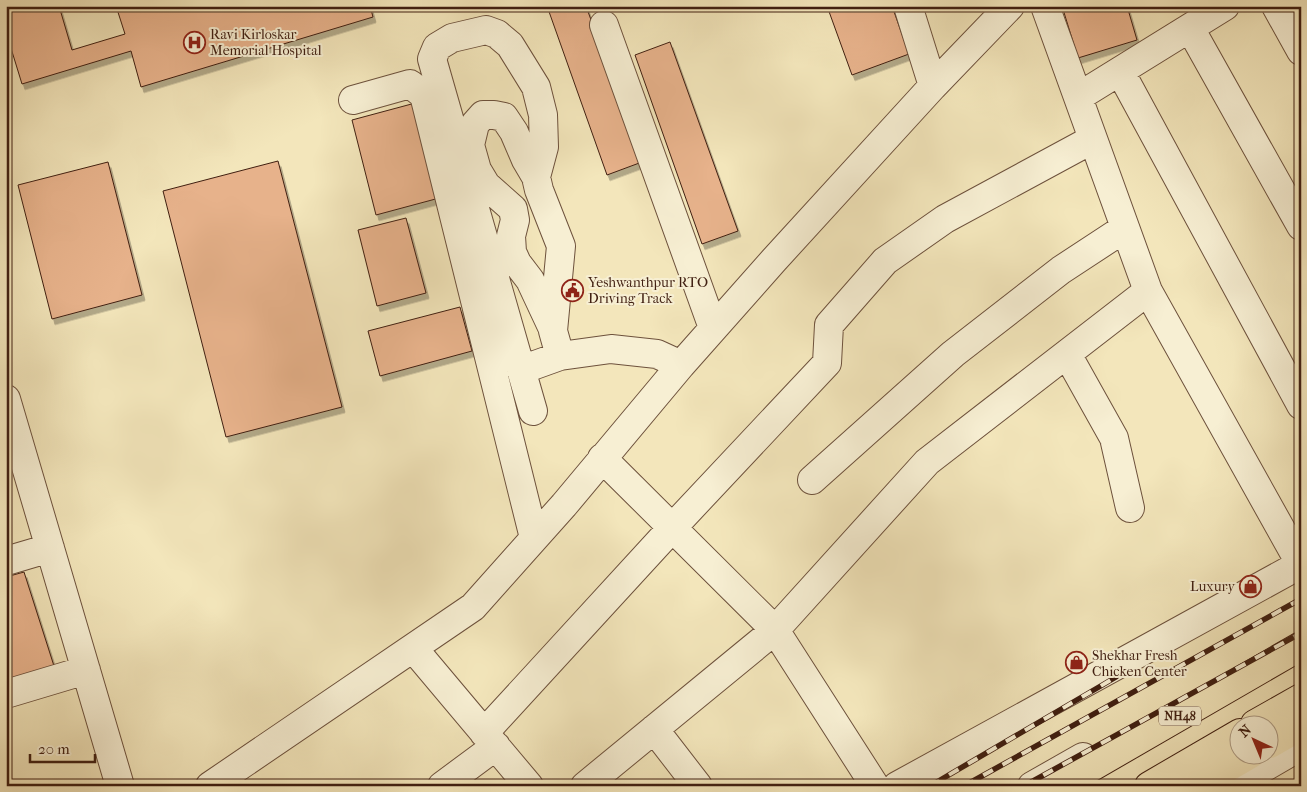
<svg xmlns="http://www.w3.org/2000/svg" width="1307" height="792" font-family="'IM FELL French Canon',serif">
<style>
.building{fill:#e7b28b;stroke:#401f11;filter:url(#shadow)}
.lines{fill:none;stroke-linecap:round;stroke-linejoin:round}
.minor-casing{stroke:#6d513c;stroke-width:30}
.highway-casing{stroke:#401f11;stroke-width:30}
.minor{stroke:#f7efd3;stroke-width:28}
.highway{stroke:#f3e6bb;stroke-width:28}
.rail-casing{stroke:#401f11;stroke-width:5.5}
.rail{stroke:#f7efd3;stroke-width:4;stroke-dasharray:11;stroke-linecap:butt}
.labels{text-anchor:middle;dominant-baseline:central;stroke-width:4;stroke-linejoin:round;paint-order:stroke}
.shield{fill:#f7efd3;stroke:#775d4b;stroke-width:1}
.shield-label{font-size:12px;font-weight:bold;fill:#401f11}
.poi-label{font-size:14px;fill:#401f11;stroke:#f7efd3;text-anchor:start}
</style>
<defs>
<filter id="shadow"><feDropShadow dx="3" dy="5.5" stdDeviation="0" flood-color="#0004"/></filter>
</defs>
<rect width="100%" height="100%" fill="#f3e6bb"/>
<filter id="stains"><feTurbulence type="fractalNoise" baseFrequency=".004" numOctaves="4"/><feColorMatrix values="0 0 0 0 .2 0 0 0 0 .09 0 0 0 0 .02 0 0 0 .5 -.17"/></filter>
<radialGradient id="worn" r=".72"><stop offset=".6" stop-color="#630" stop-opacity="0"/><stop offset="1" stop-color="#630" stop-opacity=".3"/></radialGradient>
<path class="building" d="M6 6H59L72 50 125 34 116 6H181L183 11 199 6H370L373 17 141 87 131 51 22 84 6 32Z
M547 6H586L642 162 607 175Z
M827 6H892L909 54 852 75Z
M1062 6H1127L1137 40 1078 58Z
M670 42 738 231 702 244 635 55Z
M419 102 443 197 376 215 352 120Z
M278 161 342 407 226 437 163 191Z
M108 162 142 295 52 319 18 185Z
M406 218 426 293 377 306 358 230Z
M460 307 472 351 380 376 368 331Z
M24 572 54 666 6 681V577Z"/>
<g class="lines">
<defs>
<path id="minor" d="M908 6 933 86
M1045 6 1148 291 1301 565
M1276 6 1301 51
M604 25 713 328
M1190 28 1301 226
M1120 71 1301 405
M1078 97 1225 6
M353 100 410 84 424 95 534 538
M536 177 526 160 514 132 504 117 494 115H483L475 124 470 145 477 170 486 185 513 209 515 220 511 236 512 252 517 263 530 280 552 327
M1067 354 1114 438 1130 508
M521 370 560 356 611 349 657 354 681 365
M6 399 120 786
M533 411 432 59 437 47 452 38 486 30 497 34 510 45 536 87 543 115 544 147 536 177 539 190 561 246 553 331 560 356
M602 458 775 630 875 786
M812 480 953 354 1061 270 1125 228
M6 561 50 548
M413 648 529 786
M6 694 86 670
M654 729 698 786
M484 733 672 528 827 363 829 325 885 261 945 219 1093 139
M210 786 473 607 564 505 681 365 774 260 933 86 1010 6
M442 786 496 746
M585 786 775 630 927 462 1148 291
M897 786 1301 564
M1032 786 1083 757
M1232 786 1301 746"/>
<path id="highway" d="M1255 724 1301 698
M1270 744 1301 726
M1059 786 1301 646
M1149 786 1240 733
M1196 786 1251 754"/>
</defs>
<use href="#minor" class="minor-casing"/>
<use href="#highway" class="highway-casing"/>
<use href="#minor" class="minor"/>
<use href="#highway" class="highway"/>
<defs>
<path id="rail" d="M930 786 1116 677
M964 786 1301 599
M1024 786 1301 633"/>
</defs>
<use href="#rail" class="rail-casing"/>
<use href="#rail" class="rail"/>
</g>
<defs>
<symbol id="hospital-ring" viewBox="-11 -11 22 22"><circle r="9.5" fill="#f7efd3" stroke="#8f2418" stroke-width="1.5"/><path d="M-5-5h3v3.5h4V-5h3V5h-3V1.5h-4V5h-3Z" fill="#8f2418"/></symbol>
<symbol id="civic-ring" viewBox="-11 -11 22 22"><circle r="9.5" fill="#f7efd3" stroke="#8f2418" stroke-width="1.5"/><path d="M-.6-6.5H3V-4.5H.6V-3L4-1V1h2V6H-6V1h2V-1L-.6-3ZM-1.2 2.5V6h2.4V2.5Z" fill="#8f2418"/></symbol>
<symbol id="shop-ring" viewBox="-11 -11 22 22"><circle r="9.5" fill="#f7efd3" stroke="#8f2418" stroke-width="1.5"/><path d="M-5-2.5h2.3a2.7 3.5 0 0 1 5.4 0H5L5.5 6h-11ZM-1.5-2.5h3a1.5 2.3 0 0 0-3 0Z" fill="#8f2418"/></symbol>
</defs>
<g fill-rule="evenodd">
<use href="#hospital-ring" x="182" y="30" width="25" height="25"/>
<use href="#civic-ring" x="560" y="278" width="25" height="25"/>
<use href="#shop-ring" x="1238" y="574" width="25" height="25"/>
<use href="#shop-ring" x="1064" y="650" width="25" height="25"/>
</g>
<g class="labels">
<rect class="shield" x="1159" y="706.5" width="42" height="19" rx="4"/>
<g class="shield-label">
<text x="1180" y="716">NH48</text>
</g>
<g class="poi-label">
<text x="210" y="34">Ravi Kirloskar<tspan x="210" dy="16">Memorial Hospital</tspan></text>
<text x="588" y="282">Yeshwanthpur RTO<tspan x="588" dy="16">Driving Track</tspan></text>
<text x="1235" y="586" text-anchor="end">Luxury</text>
<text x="1092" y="655">Shekhar Fresh<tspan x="1092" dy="16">Chicken Center</tspan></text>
</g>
</g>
<rect width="1307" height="792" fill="none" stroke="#f3e6bb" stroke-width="25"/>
<rect x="8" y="8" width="1292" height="777" fill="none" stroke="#401f11" stroke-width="2.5"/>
<rect x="12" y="12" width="1282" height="767" fill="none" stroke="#401f11"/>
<g transform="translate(1254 740) rotate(316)"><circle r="24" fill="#f7efd3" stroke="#ae9c85"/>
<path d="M0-4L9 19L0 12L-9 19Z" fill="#8f2418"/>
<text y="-8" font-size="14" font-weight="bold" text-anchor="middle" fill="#401f11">N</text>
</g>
<path d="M30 754v8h65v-8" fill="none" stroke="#401f11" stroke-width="2.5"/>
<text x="38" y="754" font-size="15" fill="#401f11" stroke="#f7efd3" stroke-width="4" paint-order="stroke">20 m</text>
<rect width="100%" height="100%" filter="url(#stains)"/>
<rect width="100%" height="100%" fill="url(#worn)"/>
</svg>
